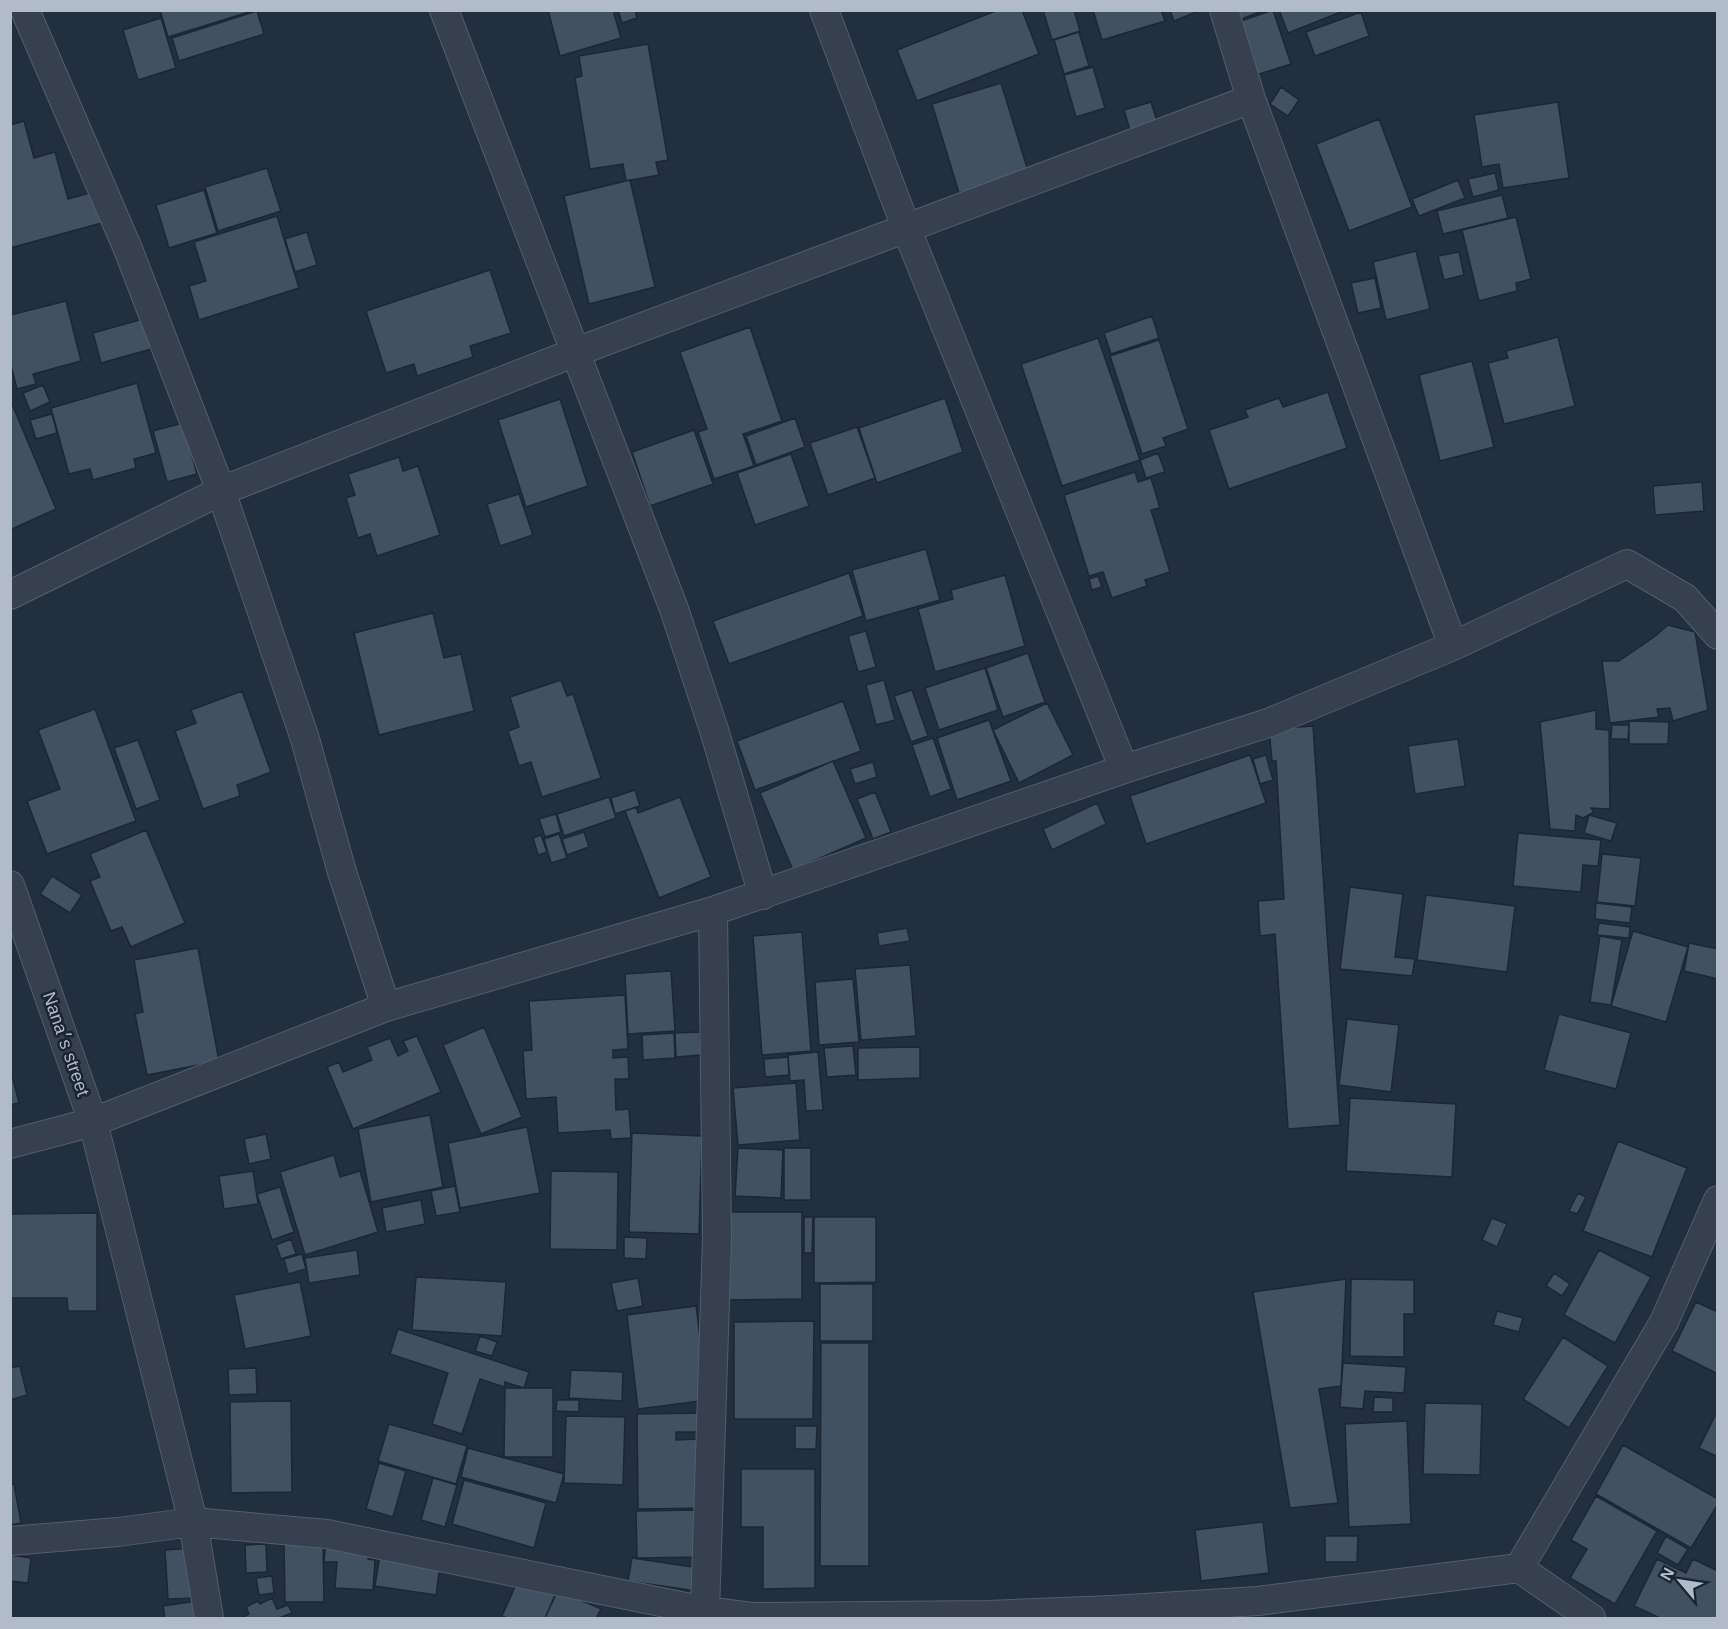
<svg xmlns="http://www.w3.org/2000/svg" width="1728" height="1629" font-family="Arial,sans-serif">
<style>
.building{fill:#425162;stroke:#1d2734;stroke-width:1.5}
.lines{fill:none;stroke-linecap:round;stroke-linejoin:round}
.street-casing{stroke:#545e6c;stroke-width:30}
.street{stroke:#36404e;stroke-width:28}
.labels{text-anchor:middle;dominant-baseline:central;stroke-width:5;stroke-linejoin:round;paint-order:stroke}
.street-label{font-size:18px;fill:#b1bbc9;stroke:#1b2532}
</style>
<rect width="100%" height="100%" fill="#222f3e"/>
<path class="building" d="M160 10H248L249 12 168 37Z
M548 10H613L621 38 560 56Z
M618 10H635L637 18 622 23Z
M998 10H1022L1039 54 917 101 897 50Z
M1043 10H1074L1080 31 1052 40Z
M1093 10H1161L1165 21 1102 40Z
M1170 10H1201L1174 21Z
M1236 10H1265L1239 20Z
M1273 10 1291 64 1256 75 1238 22Z
M1279 10H1346L1288 33Z
M257 11 264 34 179 61 172 38Z
M1361 12 1369 36 1315 56 1306 32Z
M161 18 176 68 138 80 123 30Z
M1079 32 1089 66 1064 74 1054 40Z
M648 44 668 160 656 162 659 175 626 181 623 164 590 169 575 78 582 76 579 56Z
M1093 67 1105 108 1076 117 1064 75Z
M1001 83 1028 171 959 193 932 104Z
M1281 87 1299 100 1288 116 1270 104Z
M1151 102 1157 121 1130 130 1124 110Z
M1558 102 1569 178 1503 188 1499 164 1482 167 1474 115Z
M1379 119 1412 207 1349 231 1316 144Z
M24 121 34 158 55 152 68 199 100 190 109 221 10 248V125Z
M267 168 281 211 218 231 205 187Z
M1495 173 1499 190 1473 197 1468 179Z
M630 180 655 287 589 304 564 196Z
M1458 180 1465 198 1419 216 1412 199Z
M204 190 217 233 169 248 156 205Z
M1502 195 1508 218 1443 234 1437 211Z
M277 216 299 288 199 320 189 286 206 281 194 242Z
M1516 217 1531 279 1516 283 1517 291 1479 301 1462 230Z
M307 232 317 265 295 272 285 239Z
M1416 251 1430 309 1386 320 1373 262Z
M1459 252 1464 275 1444 280 1438 256Z
M490 270 511 333 470 346 473 357 417 376 414 364 386 373 366 311Z
M1375 278 1381 308 1358 313 1351 283Z
M66 301 81 361 33 374 36 384 17 389 10 361V315Z
M1152 316 1159 338 1111 354 1104 333Z
M143 319 151 349 101 363 93 333Z
M750 327 782 421 743 434 754 466 714 479 698 432 707 429 680 352Z
M1558 337 1575 406 1504 424 1488 363 1508 358 1506 351Z
M1098 338 1140 460 1062 486 1021 364Z
M1159 340 1188 429 1163 438 1166 446 1142 454 1110 356Z
M1472 361 1494 447 1440 461 1419 375Z
M137 383 156 453 134 459 136 468 93 480 90 469 69 474 51 408Z
M43 385 50 402 30 411 23 393Z
M1328 392 1347 448 1229 489 1209 430 1248 417 1245 410 1279 398 1283 407Z
M945 398 963 452 877 483 859 428Z
M560 399 588 486 526 507 498 420Z
M12 404 56 509 10 530V405Z
M52 414 57 433 36 439 30 420Z
M795 418 805 447 756 465 746 436Z
M183 423 197 474 167 482 153 431Z
M857 427 875 478 828 495 810 443Z
M694 430 713 484 650 506 632 452Z
M1158 453 1165 472 1146 478 1140 460Z
M791 454 809 506 755 525 737 473Z
M399 457 403 471 418 466 440 535 377 556 370 534 358 538 346 498 355 495 348 474Z
M1135 472 1138 482 1151 478 1160 508 1151 510 1170 572 1145 580 1147 586 1112 598 1103 572 1089 576 1064 495Z
M1702 482 1704 511 1655 515 1653 486Z
M519 494 533 535 500 546 487 504Z
M926 549 940 600 866 621 852 570Z
M849 573 863 616 729 664 713 621Z
M1005 575 1025 646 935 672 918 609 953 599 951 590Z
M1098 576 1102 587 1092 590 1089 579Z
M433 613 444 658 461 654 474 711 379 735 354 633Z
M1668 625 1695 632 1708 710 1673 721 1670 708 1657 709 1659 717 1610 723 1602 661H1619L1654 637Z
M866 631 876 667 858 672 848 636Z
M1028 653 1045 702 1003 717 986 668Z
M985 668 998 710 939 730 925 688Z
M561 680 567 696 573 694 601 778 542 797 531 762 519 766 508 731 519 727 510 697Z
M884 680 895 720 876 725 866 685Z
M912 690 928 736 911 742 894 696Z
M242 691 271 772 237 785 240 796 203 809 175 731 196 723 191 710Z
M843 701 861 751 755 790 737 741Z
M1047 703 1073 755 1019 783 993 730Z
M95 709 136 821 47 854 27 801 60 789 38 730Z
M1596 710V729L1609 730 1610 809 1591 808 1594 812 1583 818 1576 815 1575 831 1550 829 1540 722Z
M989 720 1011 781 957 800 937 738Z
M1629 721 1669 722 1668 744H1629Z
M1612 725H1629L1628 739H1611Z
M1313 726 1340 1125 1288 1129 1275 934 1260 936 1258 901 1284 899 1276 761H1272L1269 729Z
M933 738 951 789 930 797 912 745Z
M1458 739 1465 786 1415 794 1408 746Z
M138 740 160 800 136 809 114 748Z
M1250 755 1266 803 1146 844 1130 796Z
M1266 755 1273 780 1260 784 1253 759Z
M833 761 866 838 793 870 760 793Z
M873 762 877 777 855 784 850 769Z
M635 790 640 806 615 814 611 798Z
M875 792 891 832 873 839 857 799Z
M609 797 616 818 564 836 557 814Z
M680 797 711 877 659 898 625 811 636 807 638 813Z
M1097 803 1106 824 1052 850 1043 829Z
M556 814 561 832 545 837 539 819Z
M1589 815 1617 823 1611 841 1584 833Z
M146 830 185 923 131 947 122 927 111 931 90 881 100 877 90 854Z
M584 832 589 847 567 855 562 839Z
M1518 833 1601 840 1598 866 1583 865 1581 892 1513 886Z
M559 834 567 858 551 863 544 839Z
M541 835 547 852 538 855 533 838Z
M1602 854 1641 858 1635 906 1597 902Z
M52 876 82 895 70 913 40 894Z
M1350 887 1403 894 1395 957 1415 959 1412 976 1340 969Z
M1426 895 1515 906 1507 972 1417 960Z
M1596 903 1632 907 1630 923 1595 919Z
M1599 923 1630 927 1629 938 1597 935Z
M907 928 910 941 879 946 877 933Z
M1633 931 1688 947 1666 1022 1611 1006Z
M802 932 811 1051 762 1055 753 936Z
M1600 936 1622 940 1611 1005 1590 1002Z
M1689 943 1718 949V979L1684 971Z
M198 948 219 1061 147 1075 135 1014 143 1012 134 960Z
M910 965 916 1036 861 1040 855 969Z
M671 971 675 1031 628 1034 625 974Z
M853 979 859 1042 819 1045 815 982Z
M625 995 628 1049 613 1050V1058L628 1057 629 1079H615L616 1110 629 1109 631 1138 611 1139 610 1130 558 1133 556 1097 526 1099 523 1051 532 1050 529 1001Z
M1559 1014 1631 1033 1616 1089 1544 1070Z
M1347 1019 1399 1025 1391 1092 1339 1085Z
M484 1027 522 1117 481 1134 443 1045Z
M700 1032 701 1055 676 1057 675 1033Z
M674 1033 675 1058 643 1060 642 1035Z
M417 1036 441 1092 353 1129 327 1067 339 1062 343 1072 372 1060 367 1047 390 1038 398 1056 408 1051 403 1041Z
M853 1046 856 1075 827 1077 824 1048Z
M920 1047V1078L858 1080V1048Z
M818 1052 823 1110 806 1111 804 1080 790 1081 788 1055Z
M788 1057 789 1075 765 1077 764 1059Z
M10 1067 19 1103 10 1105Z
M796 1083 800 1140 738 1145 733 1088Z
M1350 1098 1456 1104 1452 1177 1346 1171Z
M430 1115 443 1187 371 1202 358 1129Z
M527 1127 540 1193 460 1208 448 1143Z
M632 1133 702 1136 699 1234 629 1232Z
M266 1134 271 1159 249 1164 244 1139Z
M1618 1141 1687 1168 1652 1257 1583 1231Z
M738 1148 783 1150 781 1198 735 1196Z
M784 1148H811V1200H784Z
M334 1155 340 1177 360 1171 378 1232 305 1255 280 1172Z
M253 1171 258 1204 224 1209 219 1176Z
M551 1171 618 1172 617 1250 550 1249Z
M455 1186 460 1212 436 1216 431 1191Z
M280 1187 294 1232 272 1240 257 1194Z
M1578 1193 1586 1197 1577 1214 1569 1211Z
M421 1200 425 1224 386 1232 382 1208Z
M730 1212H802V1299L729 1300Z
M97 1213V1311H68L67 1298H10V1214Z
M804 1217H813L812 1253H804Z
M814 1217H876V1282L814 1283Z
M1492 1218 1507 1224 1497 1247 1482 1240Z
M624 1237 647 1238 646 1259 624 1258Z
M291 1239 296 1254 281 1259 276 1245Z
M357 1250 360 1275 309 1283 305 1258Z
M1599 1250 1651 1277 1615 1343 1564 1315Z
M302 1254 306 1269 288 1274 284 1259Z
M1554 1273 1570 1284 1562 1296 1546 1286Z
M416 1277 506 1282 502 1336 412 1330Z
M638 1278 643 1306 617 1311 611 1283Z
M1346 1279 1341 1386 1319 1389 1338 1503 1290 1508 1253 1292Z
M1351 1279 1414 1280V1314H1404V1357L1350 1356Z
M300 1282 311 1336 245 1349 234 1295Z
M820 1284H873V1341H820Z
M1696 1302 1718 1312V1374L1672 1351Z
M696 1306 708 1400 638 1409 627 1315Z
M1497 1311 1523 1318 1519 1332 1493 1325Z
M814 1321 813 1419H734V1322Z
M398 1329 529 1372 524 1388 505 1382 504 1387 480 1379 462 1434 432 1424 448 1373 390 1354Z
M480 1336 497 1342 492 1356 475 1351Z
M1563 1337 1608 1366 1569 1428 1523 1399Z
M821 1343H869V1566H820Z
M1343 1363 1406 1367 1404 1393 1365 1391 1363 1409 1340 1407Z
M20 1366 27 1395 10 1400V1368Z
M256 1368 257 1394 229 1395 228 1369Z
M571 1370 623 1372 622 1401 569 1398Z
M505 1388H553V1457H504Z
M1374 1397 1393 1398V1412H1373Z
M557 1400H579V1412L556 1411Z
M291 1401 292 1492 231 1493 230 1402Z
M1425 1403 1482 1404 1480 1475 1423 1474Z
M1718 1410V1457L1699 1448Z
M707 1413V1432H676V1440L700 1439 710 1508 638 1509 637 1414Z
M566 1416 625 1417 623 1485 564 1483Z
M1407 1421 1411 1524 1349 1527 1345 1424Z
M389 1424 467 1446 456 1484 378 1461Z
M795 1426H817L816 1449H795Z
M1623 1445 1718 1499V1504L1691 1548 1596 1494Z
M468 1448 564 1474 556 1503 461 1477Z
M379 1463 406 1471 393 1517 366 1509Z
M741 1469H815V1588L763 1589V1527H741Z
M433 1478 457 1485 445 1527 421 1520Z
M464 1480 546 1503 534 1548 452 1524Z
M14 1484 21 1523 10 1525V1485Z
M1596 1496 1657 1531 1615 1604 1570 1578 1587 1549 1571 1540Z
M700 1510 701 1557 637 1558 636 1511Z
M1263 1522 1269 1573 1201 1581 1195 1530Z
M1325 1536H1358L1357 1562H1325Z
M1666 1536 1688 1549 1678 1565 1657 1553Z
M326 1540 369 1543 368 1559 375 1560 373 1590 335 1588 337 1562H324Z
M323 1542 324 1602H285L284 1543Z
M266 1544 267 1572 246 1573 245 1545Z
M194 1548 197 1598 168 1599 165 1550Z
M381 1548 440 1566 436 1595 375 1586Z
M10 1555 31 1558 28 1583 10 1581Z
M632 1558 706 1569 703 1592 628 1581Z
M1657 1559 1686 1573 1693 1559 1718 1571V1618H1660L1634 1606Z
M272 1576 274 1593 259 1595 256 1578Z
M519 1578 555 1595 545 1618H507L502 1616Z
M558 1590 601 1609 596 1618H545Z
M272 1598 277 1609 288 1605 292 1613 279 1618H242L249 1614 246 1607 258 1601 260 1604Z
M197 1601 200 1618H165L163 1606Z"/>
<g class="lines">
<defs>
<path id="street" d="M25 10 128 249 221 491 305 739 342 872 386 1007
M444 10 674 609 714 730 763 895
M824 10 907 230 1124 769
M1224 10 1251 99 1453 646
M10 595 221 491 576 352 1251 99
M10 885 93 1122 10 1144
M10 1541 118 1532 193 1522 93 1122 386 1007 713 911 1124 769 1268 723 1453 646 1627 564 1685 598 1718 635
M1519 1568 1664 1322 1718 1200
M705 1611 717 1238 713 911
M209 1618 193 1522 327 1534 705 1611 752 1617 988 1615 1112 1610 1258 1601 1519 1568 1591 1618"/>
</defs>
<use href="#street" class="street-casing"/>
<use href="#street" class="street"/>
</g>
<g class="labels">
<g class="street-label">
<text transform="translate(66 1044) rotate(71)">Nana׳s street</text>
</g>
</g>
<rect width="1728" height="1629" fill="none" stroke="#b1bbc9" stroke-width="24"/>
<g transform="translate(1680 1581) rotate(299)" stroke="#1b2532" stroke-width="4.5" paint-order="stroke">
<path d="M0-4.5L10 22L0 15L-10 22Z" fill="#b1bbc9"/>
<text y="-9" font-size="16" font-weight="bold" text-anchor="middle" fill="#b1bbc9">N</text>
</g>
</svg>
